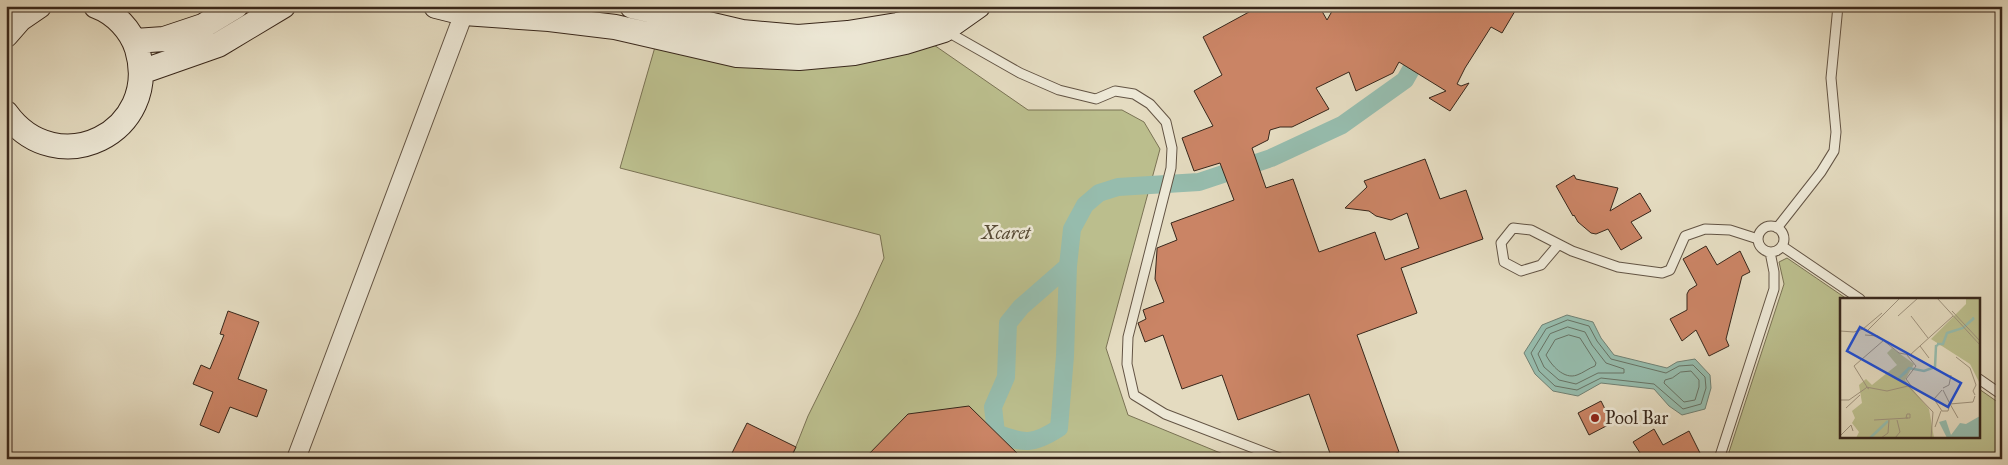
<svg xmlns="http://www.w3.org/2000/svg" width="2008" height="465" font-family="'IM FELL Great Primer',serif">
<style>
.green{fill:#bbbe8d;stroke:#7a7254}
.water{fill:#96bcad;stroke:#708073}
.lines{fill:none;stroke-linecap:round;stroke-linejoin:round}
.shore{stroke:#677264;stroke-width:1}
.canal{stroke:#96bcad;stroke-width:18}
.building{fill:#ca8465;stroke:#38271b}
.lane-casing{stroke:#635444;stroke-width:11}
.street-casing{stroke:#635444;stroke-width:20}
.secondary-casing{stroke:#38271b;stroke-width:26}
.lane{stroke:#ede8d6;stroke-width:9}
.street{stroke:#ede8d6;stroke-width:18}
.secondary{stroke:#ede8d6;stroke-width:24}
.poi-dot{fill:#8f2418;stroke:#ede8d6;stroke-width:2}
.labels{text-anchor:middle;dominant-baseline:central;stroke-width:5;stroke-linejoin:round;paint-order:stroke}
.park-label{font-size:18px;font-style:italic;fill:#594d38;stroke:#ede8d6}
.poi-label{font-size:18px;fill:#38271b;stroke:#ede8d6;text-anchor:start}
.inset-river{fill:none;stroke:#96bcad;stroke-width:2.5}
.inset-road{fill:none;stroke:#9f937e;stroke-width:1}
.view{fill:#1d4ed8;fill-opacity:0.15;stroke:#1d4ed8;stroke-width:2.5}
.inset-edge{fill:none;stroke:#38271b;stroke-width:2.5}
</style>
<rect width="100%" height="100%" fill="#e4dbc0"/>
<filter id="stains"><feTurbulence type="fractalNoise" baseFrequency=".004" numOctaves="4"/><feColorMatrix values="0 0 0 0 .2 0 0 0 0 .09 0 0 0 0 .02 0 0 0 .5 -.17"/></filter>
<radialGradient id="worn" r=".72"><stop offset=".6" stop-color="#630" stop-opacity="0"/><stop offset="1" stop-color="#630" stop-opacity=".3"/></radialGradient>
<path class="green" d="M657 40 934 45 1028 110H1122L1144 122 1160 149 1106 348 1128 415 1235 459H791L808 416 858 315 884 258 880 235 620 168Z
M1787 258 1847 299H1842V436H1979V389L2002 405V459H1729V452L1784 284 1779 262Z"/>
<path class="water" d="M1567 315 1593 322 1601 338 1614 355 1667 368 1677 362 1695 359 1710 375 1711 388 1705 409 1682 415 1669 406 1654 389 1601 383 1578 396 1553 391 1535 374 1524 353 1542 325Z"/>
<g class="lines">
<path class="shore" d="M1568 320 1589 326 1597 341 1611 359 1666 373 1679 366 1693 365 1705 377 1706 388 1701 404 1683 409 1654 384 1601 378 1577 390 1555 386 1539 371 1531 353 1546 329Z
M1568 327 1585 332 1592 345 1606 363 1624 369V373H1598L1576 384 1559 380 1544 367 1538 354 1550 334Z
M1569 335 1580 338 1596 363 1595 366C1589 368 1583 373 1577 375 1564 380 1551 365 1546 355L1555 340Z
M1681 372 1691 371 1699 380V387L1695 400 1684 402 1664 383 1665 380 1672 378Z"/>
<path class="canal" d="M1068 266 1021 307 1008 323 1006 377 993 407 996 433C1024 444 1033 445 1059 428L1065 356 1068 266 1072 229 1085 205 1099 193 1118 187 1199 182 1271 158 1342 125 1405 80 1422 50"/>
</g>
<path class="building" d="M1260 6H1319L1327 20 1335 6H1518L1502 33 1491 27 1465 68 1457 84 1461 86 1469 83 1450 111 1429 98 1446 91 1399 62 1393 73 1356 91 1349 72 1316 88 1329 109 1292 127H1280L1270 130 1268 140 1252 148 1266 188 1293 179 1319 252 1375 232 1385 260 1419 248 1407 213 1391 220 1376 216 1369 211 1345 208 1367 187 1364 181 1425 159 1440 199 1466 190 1483 239 1401 268 1417 313 1357 335 1399 452 1381 459H1332L1309 394 1238 420 1222 375 1182 389 1163 335 1145 342 1138 323 1146 319 1143 310 1164 302 1155 279 1157 250V248L1177 240 1171 223 1234 200 1220 163 1194 171 1182 138 1213 126 1194 91 1222 75 1203 37Z
M1574 175 1576 179 1618 188 1610 211 1640 193 1651 211 1631 222 1642 238 1621 250 1608 229 1596 234 1591 233 1578 222 1574 215 1573 216 1556 186Z
M1706 246 1717 265 1740 251 1750 272 1742 276 1726 339 1729 346 1709 356 1696 330 1682 341 1670 319 1687 310V294L1689 290 1697 285 1683 259Z
M228 311 259 322 238 379 267 390 257 417 230 407 219 433 200 425 213 392 193 384 201 365 210 369 224 335 220 334Z
M1601 401 1612 423 1589 435 1578 413Z
M969 406 1023 459H864L908 414Z
M747 423 796 447 790 459H729Z
M1654 429 1663 445 1689 431 1703 459H1636L1642 456 1633 442Z"/>
<g class="lines">
<defs>
<path id="lane" d="M946 31 1020 73 1059 90 1096 99 1115 91 1134 94 1150 104 1166 122 1172 148 1171 168 1128 337 1127 364 1134 395 1165 414 1282 459
M1758 239a13 13 0 1 1 26 0a13 13 0 1 1-26 0Z
M1777 228 1821 172 1834 151 1836 132 1831 78 1838 6
M1558 245 1541 265 1521 271 1504 262 1501 243 1513 228 1531 230 1572 251 1618 267 1662 273 1670 270 1685 236 1705 229 1730 230 1758 239
M1782 246 1860 299
M1979 379 2002 395
M1719 459 1774 289V272L1770 252"/>
<path id="street" d="M296 459 464 13 463 6"/>
<path id="secondary" d="M436 6 464 13 549 19 615 27 737 55 799 58 854 53 905 42 944 30 978 6
M632 6 742 32 798 37 848 33 897 25 926 19 945 6
M6 35 20 19 39 6
M135 41 164 39 203 26 236 6
M141 72 218 45 283 6
M6 113C57 184 162 132 137 49 131 30 115 13 96 6"/>
</defs>
<use href="#lane" class="lane-casing"/>
<use href="#street" class="street-casing"/>
<use href="#secondary" class="secondary-casing"/>
<use href="#lane" class="lane"/>
<use href="#street" class="street"/>
<use href="#secondary" class="secondary"/>
</g>
<circle class="poi-dot" cx="1595" cy="418" r="5"/>
<g class="labels">
<g class="park-label">
<text x="1006" y="233">Xcaret</text>
</g>
<g class="poi-label">
<text x="1605" y="418">Pool Bar</text>
</g>
</g>
<g transform="translate(1840 298)">
<rect width="140" height="140" fill="#e4dbc0"/>
<path d="M131 0H140V86L130 66 91 41 126 6V1ZM52 50 74 66 65 82 89 111 94 140H16L19 134 12 125 15 120 12 113 22 105 19 87 26 81 32 87 57 67 47 55Z" fill="#bbbe8d"/>
<path d="M140 118V140H107L99 124 106 122 111 137 120 125 126 126Z" fill="#96bcad"/>
<path class="inset-river" d="M97 46H103L107 35 123 30 134 20 132 22M67 73 59 80 69 70 84 73 95 69 96 48 98 47 96 48M30 140 48 123"/>
<path class="inset-road" d="M97 0 140 47M112 13 140 43M58 18 78 0M71 18 88 40M23 31 42 15M0 33 14 34 23 31M26 34 60 0M25 37 38 38 59 55 70 57 113 18M80 48 89 60M67 57 76 68 66 81 72 89M116 59 130 70 136 87 133 93 135 97M27 89 14 68 44 42M103 90 109 87 111 77M29 91 26 89 47 93 68 88 93 114 91 140M102 92 94 101 102 113H108L110 106 103 92M0 102H9L26 90M6 110 20 97M67 116H70V120H66ZM118 120 110 106 133 104 135 98M34 122 68 120M95 129 101 113M0 138 11 127 13 133M41 140 48 135 49 122M55 140 60 134 57 122"/>
<path class="view" d="M20 29 121 85 108 109 7 53Z"/>
<rect width="140" height="140" class="inset-edge"/>
</g>
<rect width="2008" height="465" fill="none" stroke="#e4dbc0" stroke-width="25"/>
<rect x="8" y="8" width="1993" height="450" fill="none" stroke="#38271b" stroke-width="2.5"/>
<rect x="12" y="12" width="1983" height="440" fill="none" stroke="#38271b"/>
<rect width="100%" height="100%" filter="url(#stains)"/>
<rect width="100%" height="100%" fill="url(#worn)"/>
</svg>
